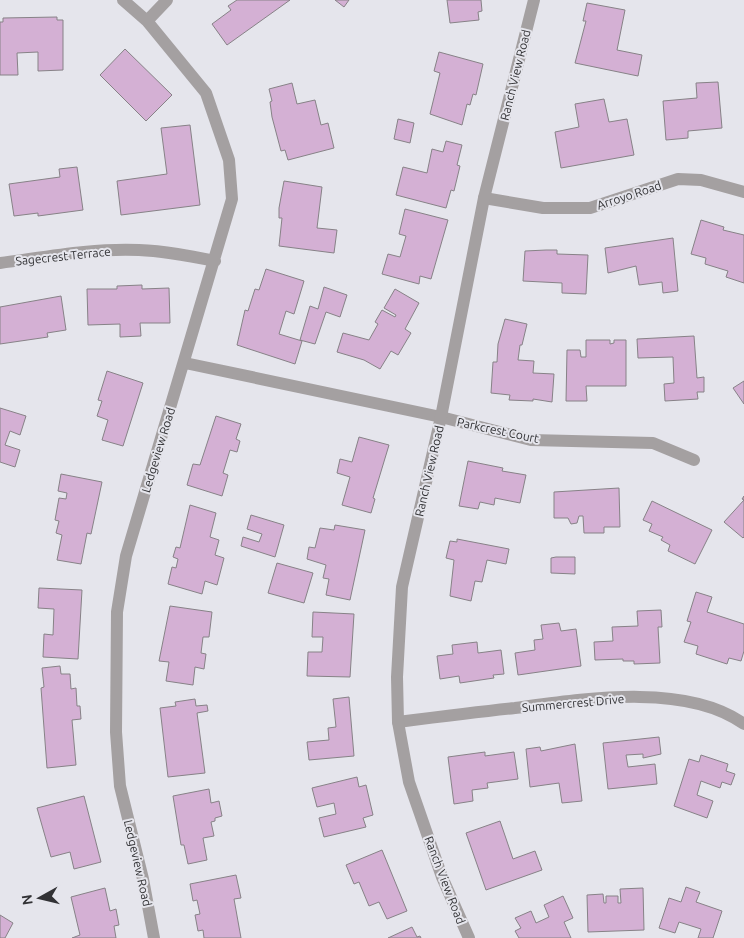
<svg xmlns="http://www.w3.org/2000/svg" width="744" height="938" font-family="Ubuntu,sans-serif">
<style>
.building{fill:#d4b0d4;stroke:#878287}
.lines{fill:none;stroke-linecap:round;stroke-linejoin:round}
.minor{stroke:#a4a0a1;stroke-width:12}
.tertiary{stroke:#a4a0a1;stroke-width:12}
.labels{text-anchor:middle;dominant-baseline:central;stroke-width:4;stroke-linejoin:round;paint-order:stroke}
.street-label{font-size:12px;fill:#323235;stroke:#e5e5ec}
</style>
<rect width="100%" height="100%" fill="#e5e5ec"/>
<path class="building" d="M237 0H290L227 45 212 24 231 10 228 6Z
M335 0H349L344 7Z
M447 0H481L482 11 478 12 479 20 450 23Z
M587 3 625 10 617 50 642 55 638 76 575 63 586 21H583Z
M57 17V20H63V70L38 71V52L17 53 18 75H0V22H3V18Z
M125 49 172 95 146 121 100 75Z
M439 52 483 64 476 95 473 94 470 105 467 104 462 125 430 114 440 73 434 71Z
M718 82 722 128 688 131V138L666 140 663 101 697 98 696 83Z
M292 83 297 104 315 100 321 125 328 123 334 148 288 160 285 150 281 151 272 117 270 102 272 101 269 89Z
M604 99 609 122 627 119 634 155 561 168 555 132 579 127 575 104Z
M398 119 414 123 410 143 394 139Z
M190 125 200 205 121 215 117 181 167 174 161 128Z
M446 141 462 145 457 165 460 166 454 191 451 190 446 208 396 195 403 167 427 173 432 149 443 152Z
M77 167 83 210 38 216V213L14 216 9 184 60 177 59 169Z
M284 181 322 187 317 228 337 230 334 253 279 246 282 218H279V208Z
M405 209 448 220 431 279 420 276 419 284 382 274 388 254 400 257 406 236 399 234Z
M701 220 724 227 723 230 744 235V283L726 277 728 271 705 264 706 258 691 254Z
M673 238 678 291 663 293 662 282 639 285 636 266 608 273 605 248Z
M546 250H557V254L588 255 586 294 562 293V283L523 281 525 251Z
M266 269 304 281 294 314 286 311 279 334 302 341 295 364 237 345 245 310 248 311 255 289 259 290Z
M142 285V289L169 288 170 323H140L141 336 120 337V324L88 325 87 289H117V286Z
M324 287 347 295 340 317 326 312 315 344 300 340 310 306 318 309Z
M395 289 419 303 405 329 411 333 398 355 391 351 380 369 364 360 337 352 343 333 369 340 378 324 375 322 382 310 395 317 396 315 384 308Z
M61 296 66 330 47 333 48 337 0 344V307Z
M505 319 527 324 522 345H520L518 360 534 361 533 373 554 374 552 402 533 399V401L509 400 510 395 491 393 493 362H497L498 344Z
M694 336 697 378 704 377V392H697L698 399 665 401 664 384 674 383 673 357 638 358 637 339Z
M586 340H610V344L614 343V340H626V386H586L587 401H566L567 350H580L581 357H586Z
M107 371 143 383 123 446 102 440 108 420 97 416 102 401 98 400Z
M744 381V404L733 388Z
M0 408 26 416 20 435 10 431 5 445 20 450 15 467 0 462Z
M216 416 241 424 236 439 240 441 237 452 230 450 223 473 228 475 222 496 187 485 193 464 200 465Z
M359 437 389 445 373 498 375 499 371 513 342 505 350 477 337 473 340 459 352 462Z
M468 461 503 468 502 471 526 475 520 503 495 498 494 505 480 502 478 509 459 506Z
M61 474 102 482 91 534 87 533 81 564 57 560 62 535 56 533 59 521 55 520 59 498 66 499 67 493 58 491Z
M619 488 620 527H604V533H584L583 516H579L577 523 571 524 568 518H554V492Z
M744 496V537L743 538 724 522 744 500 742 499Z
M652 501 712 530 695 564 668 551 670 545 661 540 663 537 649 531 652 524 643 520Z
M190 505 216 513 210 537 219 540 215 555 224 558 217 585 205 581 202 594 168 584 172 567 176 568 178 559 173 557 176 547 180 548Z
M251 515 284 525 275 557 241 546 243 537 259 542 262 534 247 529Z
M335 525 365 530 350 600 326 595 329 579 323 578 326 565 307 559 309 547 315 548 320 528 334 530Z
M457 539 509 549 506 564 487 560 482 582 475 581 471 601 450 596 454 560 446 558 450 541 457 542Z
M556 557H575V574L551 573V558Z
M277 563 313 573 304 603 268 593Z
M39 588 82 590 78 659 43 657 44 634 53 635 54 609 38 608Z
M696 592 712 597 707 612 744 624V651L741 661 729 658 727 664 696 654 698 646 684 642 691 622 687 621Z
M170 606 212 612 209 637H203L201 653 206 654 204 669 195 667 193 685 166 681 169 662 159 661Z
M661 610 662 627H658L660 663 634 664V661H623V659L595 660 594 642 613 641 612 627 638 626 637 611Z
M313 612 354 614 350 677 307 676 308 652H322L323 637H312Z
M559 623 561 631 576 629 581 666 518 675 515 653 535 650 534 640 543 639 541 625Z
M477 642 478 653 501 650 504 674 493 675 494 678 460 683 459 676 440 679 437 656 453 654 452 645Z
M60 666 61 674H70L71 689 76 688 77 706H80L81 719 72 720 76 765 47 768 41 688 44 687 42 668Z
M349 697 354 756 309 760 307 742 329 740 328 728 336 727 333 699Z
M195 699 196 706 207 705 208 711 197 713 205 773 168 777 160 708 176 706 175 702Z
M659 737 661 754 643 758V754L626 755 628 767 655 764 657 784 608 789 603 743Z
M575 744 582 801 562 803 559 783 530 787 526 749 540 747 541 751Z
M485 752V756L514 752 518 779 487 783 488 788 472 790 473 801 454 804 448 757Z
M701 755 728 764 726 771 735 774 731 785 722 782 720 788 701 781 697 795 713 801 707 818 674 806 689 759 699 762Z
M357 777 359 787 366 785 373 815 363 818 366 827 324 837 319 818 336 814 334 803 317 807 312 788Z
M209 789 211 803 219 801 222 816 215 818V821L211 822 214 836 203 838 207 860 188 864 184 845H181L173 796Z
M84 796 101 862 74 869 70 852 51 857 37 808Z
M500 821 513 859 535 851 542 870 486 890 466 833Z
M382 850 407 911 387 919 379 902 369 906 359 882 354 884 346 865Z
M236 875 241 898 234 899 241 938H204L203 930 198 931 195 915 200 914 197 900 193 901 190 884Z
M686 887 700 892 696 902 722 911 713 938H698L701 929 679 922 675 933 659 928 669 898 681 902Z
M105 888 110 911 116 909 119 925 114 926 116 938H72L80 935 71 897Z
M643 888 644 930 588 932 587 895 603 894 604 903H606V896H618V903H621L620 889Z
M563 896 573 918 564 922 571 938H519L515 931 521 928 515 918 531 911 536 923 549 917 544 905Z
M0 915 13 923 5 938H0Z
M412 927 417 937 420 936 421 938H388Z"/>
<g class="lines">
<path class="minor" d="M123 0 147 21 206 93 229 160 232 199 126 556 117 612 116 732 120 786 143 879 154 938
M147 21 167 0
M484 198 543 208H590L678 179 701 180 744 192
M0 263C46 257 92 248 139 250 165 251 190 256 215 261
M185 363 441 417 531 440 653 443 694 460
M398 722C437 717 476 712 515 708 582 699 686 682 744 724"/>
<path class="tertiary" d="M469 938 442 877 409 782 398 722 397 677 402 587 441 417 484 198 534 0"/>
</g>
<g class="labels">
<g class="street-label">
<text transform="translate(515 75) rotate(-76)">Ranch View Road</text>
<text transform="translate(629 195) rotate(-18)">Arroyo Road</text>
<text transform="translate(63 256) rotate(-6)">Sagecrest Terrace</text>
<text transform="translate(498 430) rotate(12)">Parkcrest Court</text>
<text transform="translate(158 450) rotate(-73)">Ledgeview Road</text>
<text transform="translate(429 471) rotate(-77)">Ranch View Road</text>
<text transform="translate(573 703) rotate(-5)">Summercrest Drive</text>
<text transform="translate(138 863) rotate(77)">Ledgeview Road</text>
<text transform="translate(445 880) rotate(69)">Ranch View Road</text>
</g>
</g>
<g transform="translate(40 898) rotate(262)" stroke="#e5e5ec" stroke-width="4" paint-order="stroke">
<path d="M0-4L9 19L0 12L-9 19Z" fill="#323235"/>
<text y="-8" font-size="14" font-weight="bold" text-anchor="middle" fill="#323235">N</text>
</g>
</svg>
